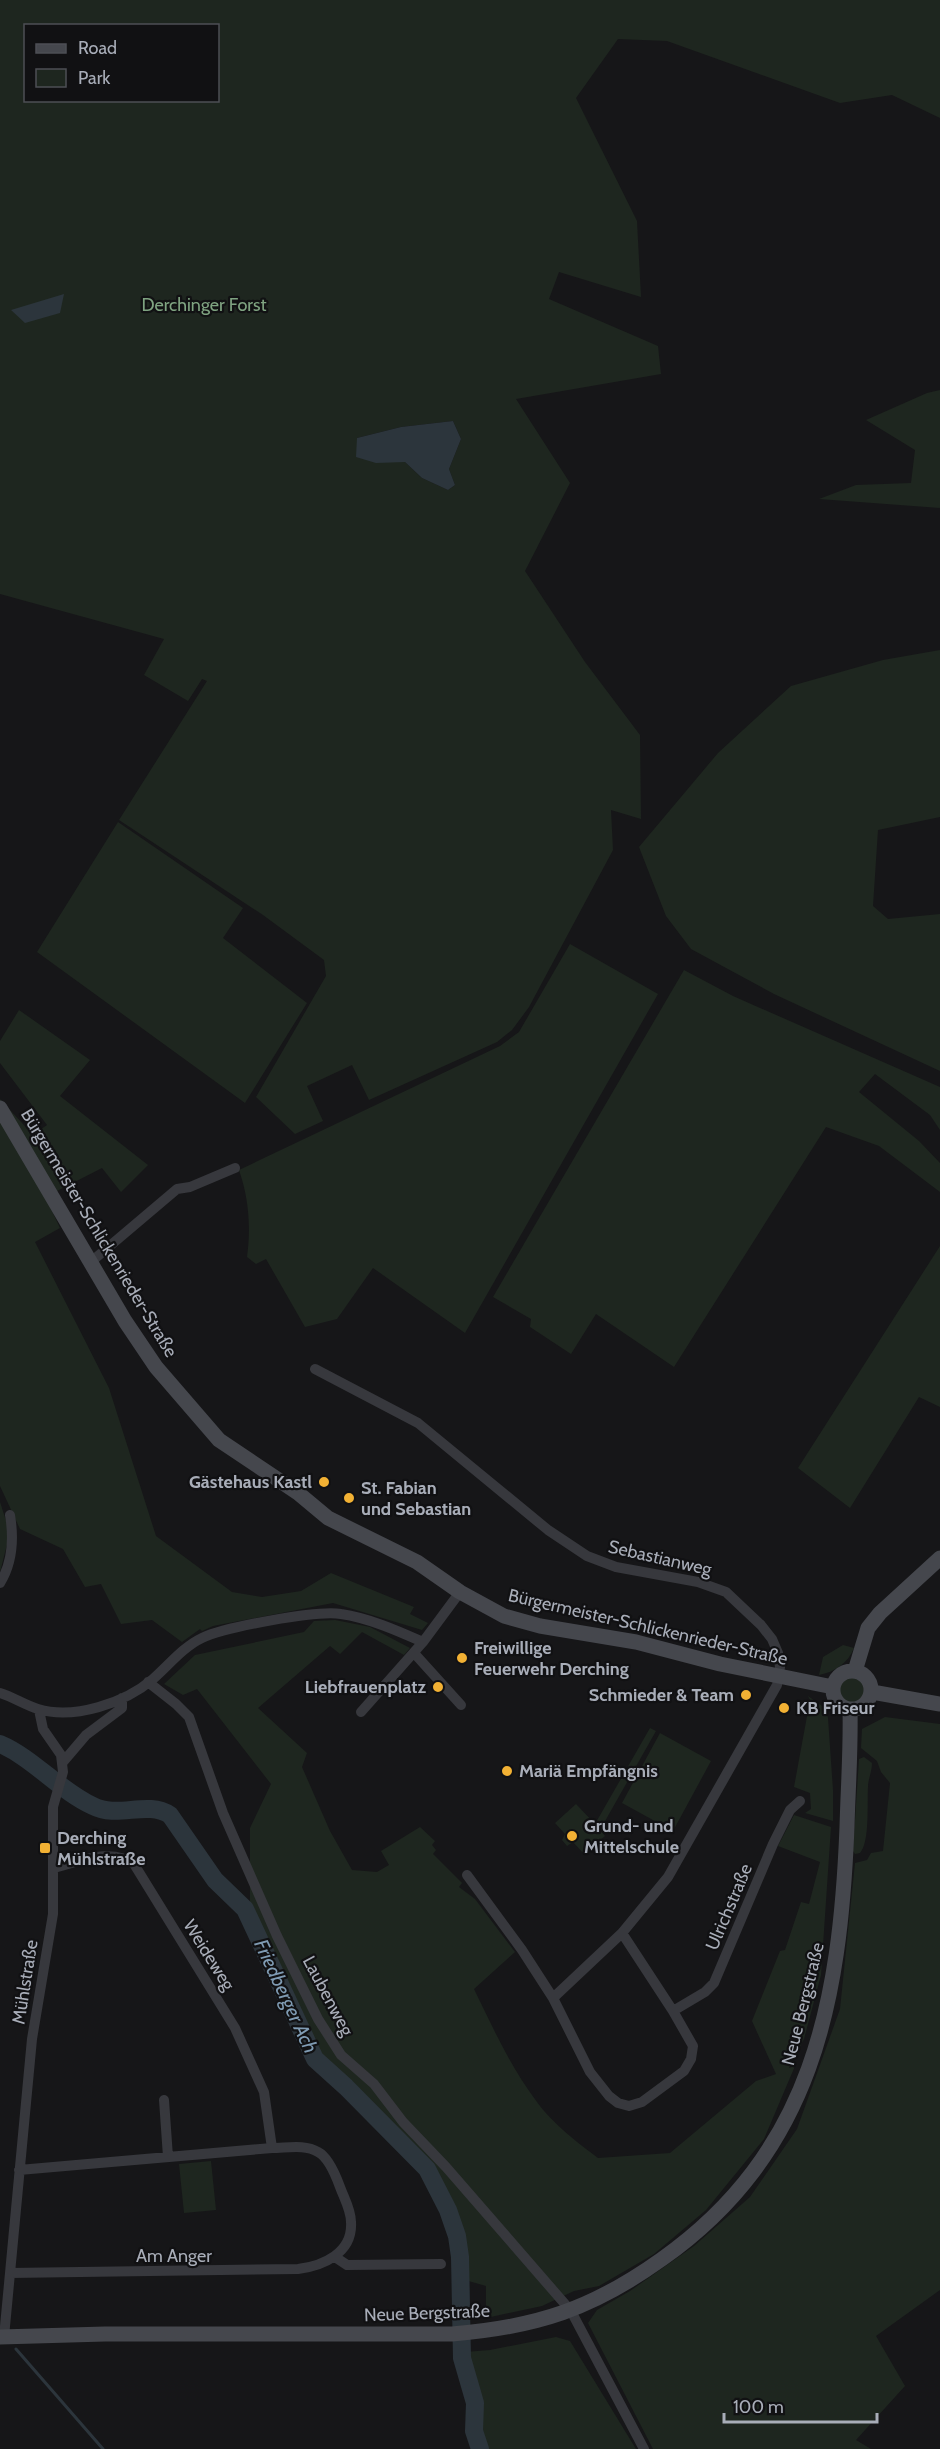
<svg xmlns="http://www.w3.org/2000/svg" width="940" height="2449" font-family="Cabin,sans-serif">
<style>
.green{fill:#1e261f;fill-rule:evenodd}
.water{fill:#2c353c}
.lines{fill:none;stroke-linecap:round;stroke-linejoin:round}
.stream{stroke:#2c353c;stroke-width:3}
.river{stroke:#2c353c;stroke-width:18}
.street{stroke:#37383d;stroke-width:10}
.secondary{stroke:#45474d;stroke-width:15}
.poi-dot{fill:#f2b134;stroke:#111113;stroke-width:2}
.labels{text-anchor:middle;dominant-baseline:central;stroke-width:4.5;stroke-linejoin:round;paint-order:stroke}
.park-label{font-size:18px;fill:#7fa381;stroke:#111113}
.street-label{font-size:18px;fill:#a8adb8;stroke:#111113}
.poi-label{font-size:18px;font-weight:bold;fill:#a8adb8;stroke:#111113;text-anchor:start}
.water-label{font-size:20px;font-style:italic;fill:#7f9bb3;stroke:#111113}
</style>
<rect width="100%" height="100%" fill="#161618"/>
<path class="green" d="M0 0H940V118L892 95 840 103 667 41 618 39 576 98 637 221 641 297 559 272 549 299 658 346 661 374 516 399 570 483 525 571 585 662 640 735 641 819 611 810 613 850 529 1007 512 1030 497 1042 369 1100 352 1065 307 1086 323 1121 295 1134 256 1097 326 976 324 960 263 915 119 820 207 681 202 679 188 701 144 675 164 639 0 594ZM26 26H218V100H26ZM453 421 461 439 449 469 455 485 448 490 422 478 405 462 357 438 401 427Z
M940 390V508L819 499 856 485 911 483 915 450 866 420 927 393Z
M940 650V817L878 830 873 906 888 919 940 914V1071L774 994 691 949 666 916 639 847 718 753 791 686 883 660Z
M118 822 243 908 223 938 307 1003 245 1103 37 952Z
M570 944 658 994 465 1333 373 1268 337 1319 305 1327 266 1259 256 1264 247 1257C251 1227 249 1199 239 1170L500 1046 519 1032Z
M684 970 733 996 940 1087V1130L930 1115 875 1074 859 1092 919 1141 940 1163V1192L879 1146 826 1127 674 1367 596 1314 571 1354 530 1327 531 1319 493 1297Z
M19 1010 90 1060 60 1096 148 1165 121 1192 102 1168 57 1191 50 1207 60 1228 35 1242 109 1388 156 1536 232 1592 262 1597 301 1591 331 1573 414 1607 410 1614 428 1623 422 1630 333 1603 213 1626 202 1631 200 1629 182 1642 152 1620 121 1624 101 1584 85 1587 63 1549 20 1529 0 1486V1099L33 1135 47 1125 0 1063V1041Z
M940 1246V1407L919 1397 850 1508 798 1468Z
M0 1502 10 1533 0 1572Z
M335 1620 370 1627 410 1648 404 1655 362 1632 340 1654 330 1646 258 1708 307 1753 302 1767 330 1831 352 1870 377 1872 389 1865 381 1851 420 1827 435 1841 432 1845 436 1850 433 1854 462 1883 459 1887 475 1899 515 1952 474 1989C493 2028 511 2068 537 2102 551 2122 578 2143 598 2158L670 2153 756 2081 776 2074 752 2021 780 1951 785 1950 801 1902 809 1904 820 1862 778 1846 794 1815 831 1827 821 1975 804 2039 789 2068 795 2066 764 2139 706 2210 654 2254 599 2286 574 2291 542 2306 486 2318V2286L465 2280V2250L461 2230 430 2164 318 2055 250 1918V1828L271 1784 197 1689 183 1695 164 1684 195 1655 304 1632 314 1621Z
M843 1645 854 1648C848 1663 835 1672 819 1675L823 1657Z
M838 1690a14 14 0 1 1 28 0a14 14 0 1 1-28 0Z
M808 1696 825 1708 828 1718 833 1790V1821L805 1813 811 1809 810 1793 794 1787 810 1700Z
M885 1717 940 1724V2290L876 2336 905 2386 856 2440 871 2449H653L588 2323 597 2310 630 2291 694 2246 750 2197 797 2129 840 2009 855 1863 867 1860 871 1853 883 1851 890 1783 881 1772 877 1761 861 1748 862 1729Z
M650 1728 656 1731 600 1830 605 1836 584 1854 573 1842 567 1846 562 1840 565 1834 555 1823 576 1804 595 1824Z
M660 1733 711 1761 673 1831 622 1803Z
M864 1757 872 1763C872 1772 868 1779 868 1787 867 1803 870 1842 860 1853L855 1854 853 1851 859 1759Z
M211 2161 216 2210 184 2213 179 2164Z
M556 2337 570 2341 636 2449H485L479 2431 480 2396 465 2352 490 2350Z"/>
<path class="water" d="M64 294 60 313 25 323 11 310Z
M453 421 461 439 449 469 455 485 448 490 422 478 405 462 376 463 356 457 357 438 401 427Z"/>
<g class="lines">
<path class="stream" d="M16 2349 103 2449"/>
<path class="river" d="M0 1744C33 1758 60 1791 93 1806 118 1819 147 1800 170 1815L215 1880 245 1909 315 2059 346 2087 427 2169 448 2210 457 2236 460 2257 462 2358 475 2403 474 2431 480 2449"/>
<path class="street" d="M92 1261 177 1189 190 1187 235 1168
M315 1369 418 1423 548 1530 587 1556 616 1567 698 1582 726 1592 761 1625 772 1639 778 1653 780 1667 777 1685 668 1877 622 1933 553 1998
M0 1583C13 1562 14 1539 10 1515
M414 1653 461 1705
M148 1682 176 1704 189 1717 223 1813 277 1936 318 2019 341 2055 374 2084 403 2122 446 2167 571 2311 644 2449
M0 1693C13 1697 25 1705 38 1709 74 1720 125 1703 153 1679 169 1665 183 1647 202 1638 225 1627 317 1610 341 1614 369 1618 398 1631 423 1642
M361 1712 423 1642 460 1592
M63 1762 86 1735 122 1708V1698
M53 1868C79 1862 111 1847 134 1864L235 2028 264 2092 272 2148
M467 1875 522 1950 553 1998 590 2072 609 2096 618 2103 629 2106 642 2102 684 2071 691 2059 693 2046 673 2011 622 1933
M673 2011 705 1992 714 1983 773 1844 790 1810 800 1801
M164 2100 168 2157
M335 2257 347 2265 441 2264
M10 2273 298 2269C323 2266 353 2253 351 2222 351 2210 344 2198 340 2187 336 2176 328 2157 318 2152 305 2144 287 2148 272 2148L19 2170
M4 2337 32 2039 53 1914V1807L63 1772 61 1755 43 1729 39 1710"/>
<path class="secondary" d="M0 1108 125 1321 156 1367 219 1440 298 1493 328 1518 417 1562 460 1592 504 1616 540 1626 636 1642 720 1664 833 1687
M833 1690a19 19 0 1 1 38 0a19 19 0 1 1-38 0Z
M855 1671 868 1628 880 1613 940 1558
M872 1692 940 1704
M0 2337 105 2334H452C537 2327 592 2309 662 2259 813 2152 840 2002 847 1827 848 1788 851 1749 850 1709"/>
</g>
<g class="poi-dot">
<circle cx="324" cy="1482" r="6"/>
<circle cx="349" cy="1498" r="6"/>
<circle cx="462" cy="1658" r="6"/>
<circle cx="438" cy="1687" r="6"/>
<circle cx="746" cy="1695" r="6"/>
<circle cx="784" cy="1708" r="6"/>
<circle cx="507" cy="1771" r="6"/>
<circle cx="572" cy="1836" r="6"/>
<rect x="39" y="1842" width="12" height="12" rx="3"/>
</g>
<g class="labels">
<g class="park-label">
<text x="204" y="305">Derchinger Forst</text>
</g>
<g class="street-label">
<text transform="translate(99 1233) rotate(59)">Bürgermeister-Schlickenrieder-Straße</text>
<text transform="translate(660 1558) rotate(13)">Sebastianweg</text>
<text transform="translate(648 1627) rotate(13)">Bürgermeister-Schlickenrieder-Straße</text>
<text transform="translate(729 1907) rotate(-67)">Ulrichstraße</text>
<text transform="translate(209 1955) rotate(58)">Weideweg</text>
<text transform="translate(25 1982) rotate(-81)">Mühlstraße</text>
<text transform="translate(328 1996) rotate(62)">Laubenweg</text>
<text transform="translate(803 2004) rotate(-76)">Neue Bergstraße</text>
<text x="174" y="2256">Am Anger</text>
<text transform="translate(427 2313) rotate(-2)">Neue Bergstraße</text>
</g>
<g class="poi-label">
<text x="312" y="1482" text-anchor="end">Gästehaus Kastl</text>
<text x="361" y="1488">St. Fabian<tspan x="361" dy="21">und Sebastian</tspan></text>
<text x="474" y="1648">Freiwillige<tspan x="474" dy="21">Feuerwehr Derching</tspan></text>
<text x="426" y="1687" text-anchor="end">Liebfrauenplatz</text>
<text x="734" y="1695" text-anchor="end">Schmieder &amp; Team</text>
<text x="796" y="1708">KB Friseur</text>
<text x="519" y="1771">Mariä Empfängnis</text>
<text x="584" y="1826">Grund- und<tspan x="584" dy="21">Mittelschule</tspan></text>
<text x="57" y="1838">Derching<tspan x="57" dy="21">Mühlstraße</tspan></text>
</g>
<g class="water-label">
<text transform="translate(286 1996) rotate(65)">Friedberger Ach</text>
</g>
</g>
<rect x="24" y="24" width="195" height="78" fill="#111113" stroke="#4d4f55" stroke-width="1.5"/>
<rect x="36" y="44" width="30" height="9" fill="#45474d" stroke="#4d4f55" stroke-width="1.5"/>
<text x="78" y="54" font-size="18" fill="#a8adb8">Road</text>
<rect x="36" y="69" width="30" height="18" fill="#1e261f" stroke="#4d4f55" stroke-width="1.5"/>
<text x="78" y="84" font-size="18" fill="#a8adb8">Park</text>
<path d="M724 2413v9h153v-9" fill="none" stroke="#a8adb8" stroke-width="3"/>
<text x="733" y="2413" font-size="18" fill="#a8adb8" stroke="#111113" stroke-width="4.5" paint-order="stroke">100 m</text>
</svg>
